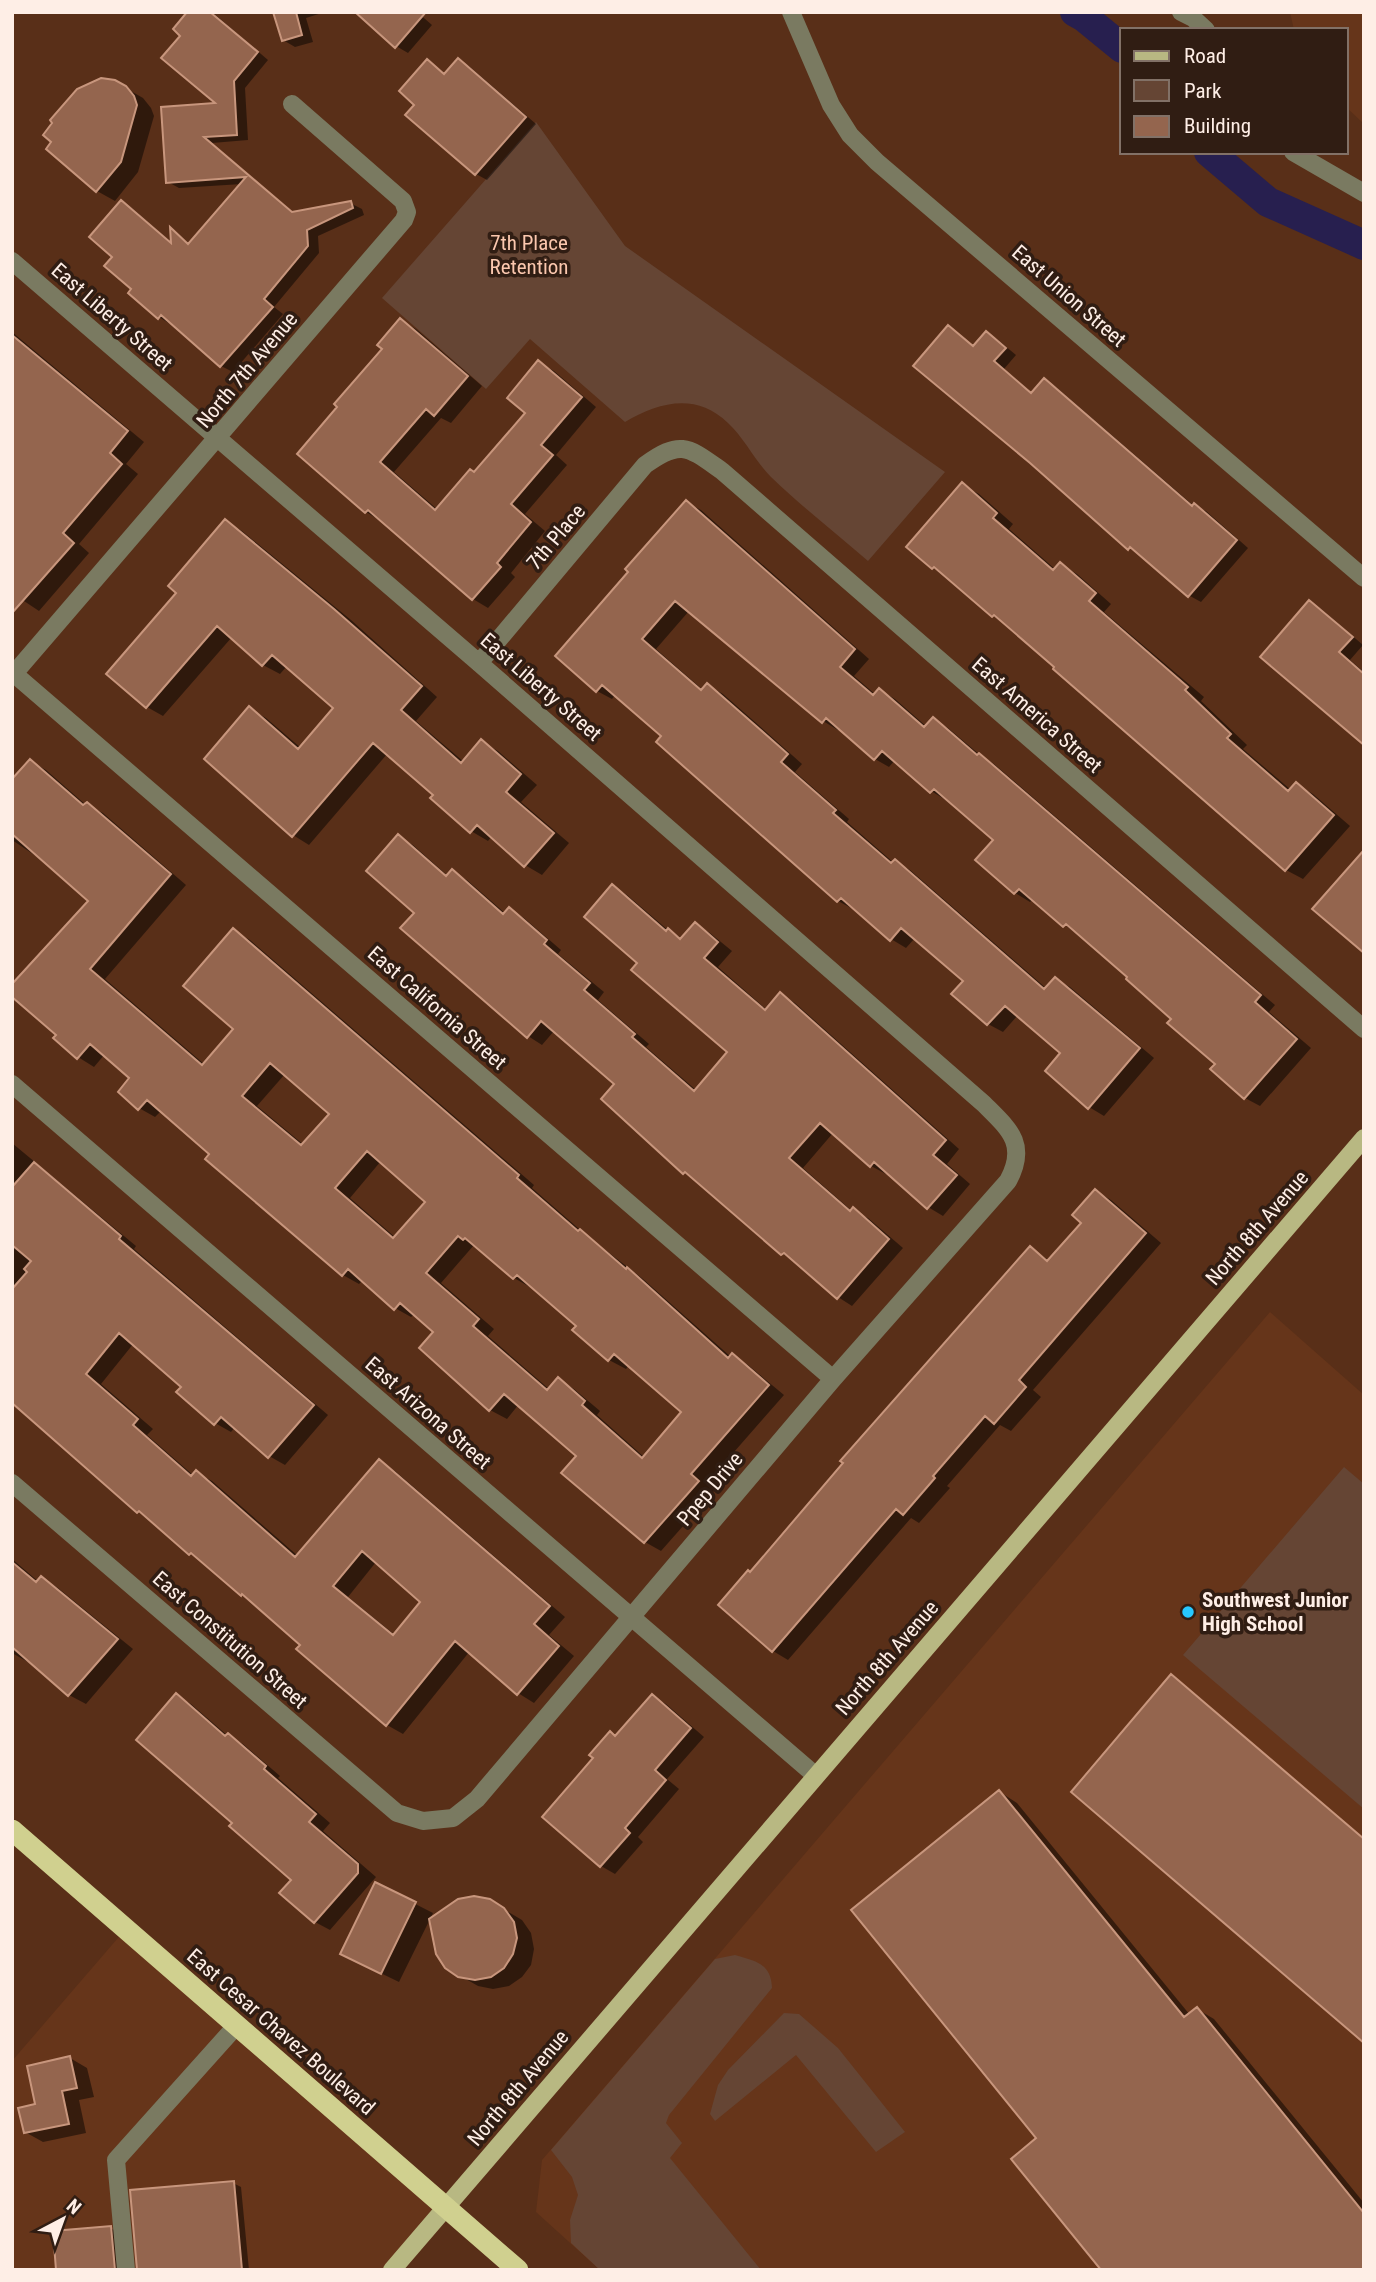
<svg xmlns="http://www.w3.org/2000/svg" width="1376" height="2282" font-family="'Roboto Condensed',sans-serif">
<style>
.built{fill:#66351a}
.green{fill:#654534}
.shadow{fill:#0007;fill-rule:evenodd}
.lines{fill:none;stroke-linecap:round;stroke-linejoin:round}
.canal{stroke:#271f4f;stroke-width:30}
.building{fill:#94654e;stroke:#c8967d;stroke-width:2;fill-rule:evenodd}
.minor{stroke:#7a7a61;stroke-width:18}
.major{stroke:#b8b882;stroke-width:18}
.highway{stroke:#d0d08f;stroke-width:21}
.poi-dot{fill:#27c8ff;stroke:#301d13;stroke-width:2.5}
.labels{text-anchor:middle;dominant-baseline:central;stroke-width:7;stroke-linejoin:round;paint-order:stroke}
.park-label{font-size:21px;fill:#fbc7ae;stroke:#301d13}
.street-label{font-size:21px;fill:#feeee6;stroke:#301d13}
.poi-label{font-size:21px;font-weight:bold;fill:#feeee6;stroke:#301d13;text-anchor:start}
</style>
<rect width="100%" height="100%" fill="#592f18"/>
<path class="built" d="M1290 12H1364V124L1346 107V30H1294Z
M1270 1312 1364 1395V2270H600L536 2212 542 2160Z
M124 1931 445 2208 392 2270H12V2061Z"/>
<path class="green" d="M536 122 625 246 945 472 868 561C836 533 802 507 771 477 755 461 745 439 728 423 696 392 659 402 625 422L530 339 486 389 382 298Z
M1344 1467 1364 1484V1809L1183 1655Z
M735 1955C755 1961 771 1963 772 1988L669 2115 666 2123 682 2143 670 2158 761 2270H600L571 2243 570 2220 578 2195 572 2177 551 2150 715 1959Z
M784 2013 799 2014 838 2048 905 2132 876 2152 796 2055 715 2121 710 2114 718 2085 728 2070Z"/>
<path class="shadow" d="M189 12H212L268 60 245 88 248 140 212 143 295 214 350 203 362 209 364 215 318 236 319 253 274 307 283 314 233 372 221 366 172 322 170 324 159 317 134 289 114 257 122 202 133 209 172 243 171 231 190 244 242 184 179 188 168 182 219 105 182 36Z
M275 12H325L306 18 313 42 295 47 283 40Z
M417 12 432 25 408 53 396 46Z
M458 60 470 67 536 124 487 180 476 174 417 105 427 61 446 74Z
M115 82 143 98 151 108 154 116 138 172 115 201 97 191 48 148 53 142 55 122Z
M400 320 416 329 482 386 451 423 441 418 394 472 437 509 475 474 528 413 538 362 554 371 596 407 556 455 567 465 525 514 545 531 511 573 515 577 488 608 473 599 381 521 366 512 385 349Z
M948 327 975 347 987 333 998 340 1016 355 1004 369 1033 394 1044 380 1056 387 1194 506 1206 511 1248 548 1201 602 1190 596 1141 554 1129 548Z
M12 332 144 442 126 464 138 474 79 544 89 553 39 611 12 593Z
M962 485 979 494 1013 524 1009 529 1055 569 1060 564 1077 574 1111 604 1104 612 1204 697 1201 701 1247 745 1243 749 1291 790 1296 784 1313 794 1350 826 1303 879 1286 870 1007 624 993 616 947 576 933 568Z
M686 502 701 510 869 659 854 676 876 695 880 690 895 699 927 727 933 719 948 728 980 755 994 764 1275 1005 1269 1012 1311 1048 1260 1106 1245 1098 1212 1069 1217 1064 1130 977 1033 899 1030 902 1015 893 977 860 995 840 947 798 946 800 931 791 895 760 889 767 875 759 839 728 838 730 823 721 689 611 656 649 703 690 708 685 723 694 755 722 802 764 795 772 849 819 847 822 894 863 895 861 910 870 1047 989 1055 979 1070 987 1154 1058 1104 1116 1089 1107 1062 1053 1018 1015 1003 1032 988 1024 954 994 965 981 915 938 906 948 891 939 855 908 853 909 838 901 658 742 663 736 616 694 612 699 597 691 631 572Z
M226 521 242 531 351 620 437 697 416 721 464 762 482 742 498 751 537 785 521 802 569 843 542 875 525 865 492 836 488 841 471 831 433 798 435 795 388 753 309 845 293 835 250 709 266 718 301 748 336 708 287 666 280 674 263 665 232 637 163 716 147 707 178 593Z
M1310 602 1321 609 1363 645 1350 660 1364 672V743Z
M30 761 46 770 86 805 103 813 186 885 105 979 204 1064 235 1028 234 931 250 940 534 1185 532 1188 586 1235 643 1279 731 1357 732 1355 748 1365 784 1395 706 1484 714 1491 661 1551 645 1542 578 1456 519 1404 507 1419 490 1410 421 1348 435 1332 415 1314 411 1317 395 1308 363 1280 359 1284 343 1275 207 1159 212 1153 162 1110 155 1117 139 1108 132 1078 105 1054 94 1067 78 1057 90 901 37 854 36 856 12 840V782ZM285 1074 331 1114 304 1145 257 1106ZM381 1161 427 1201 396 1238 350 1198ZM474 1245 514 1278 530 1287 532 1285 579 1326 575 1330 609 1360 626 1369 629 1365 683 1412 644 1457 597 1415 600 1411 574 1389 558 1379 549 1389 488 1336 494 1329 441 1283Z
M398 836 413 845 448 876 452 872 467 880 506 914 510 910 524 918 561 950 558 954 604 992 598 1000 649 1044 646 1047 696 1090 730 1052 640 963 613 886 627 895 668 930 683 939 695 924 710 933 732 951 718 967 767 1010 781 994 795 1003 959 1149 947 1164 970 1184 943 1216 928 1207 887 1172 886 1174 871 1166 833 1133 803 1168 852 1211 868 1218 903 1248 852 1306 838 1297 797 1262 783 1254 699 1181 684 1173 616 1084 554 1031 542 1045 528 1036 416 913Z
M12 1143 136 1246 134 1249 328 1415 285 1465 269 1456 235 1427 231 1432 215 1423 184 1386 134 1343 101 1384 153 1429 147 1435 193 1475 196 1472 212 1481 298 1556 379 1462 395 1471 565 1617 549 1635 574 1656 534 1703 518 1693 470 1651 403 1734 387 1725 303 1644 252 1600 138 1511 12 1401ZM376 1562 422 1602 395 1635 348 1597Z
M1096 1191 1111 1200 1161 1243 1033 1390 1041 1397 1011 1431 1000 1425 947 1486 950 1488 919 1523 911 1518 788 1660 773 1651 751 1574 1030 1248 1050 1261 1083 1222Z
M12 1559 39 1582 42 1578 58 1588 133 1649 86 1704 69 1695 30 1660 28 1662 12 1653Z
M177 1696 191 1704 228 1736 243 1744 280 1776 278 1778 330 1823 323 1831 376 1877 330 1930 315 1922 282 1893 293 1879 234 1823Z
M652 1696 666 1704 704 1737 667 1779 679 1789 638 1837 643 1842 615 1874 601 1866 545 1817Z
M1000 1792 1017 1803 1190 2015 1197 2009 1214 2019 1364 2203V2270Z
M376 1884 433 1913 399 1982 360 1963Z
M490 1901 522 1920 531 1933 534 1949 531 1965 522 1977 509 1986 493 1989 478 1986 459 1975Z
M70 2058 87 2068 94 2097 79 2100 86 2133 43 2142 25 2132 37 2106Z
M233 2183 241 2187 249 2270H139Z
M110 2228 118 2232 123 2270H58Z"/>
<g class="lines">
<path class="canal" d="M1075 12 1084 17 1122 48
M1209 152 1268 202 1364 245"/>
</g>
<path class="building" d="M187 12H210L258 52 234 81 237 135 204 137 292 212 351 201 353 208 307 230 308 246 264 299 273 307 220 367 161 315 158 319 128 293 131 289 104 266 112 257 89 237 121 200 171 243 170 227 188 244 246 177 166 183 161 107 215 103 161 58 180 36 173 29Z
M273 12H296L302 35 282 41Z
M355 12H426L395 48Z
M458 58 526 117 475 175 405 115 414 105 399 91 427 59 444 74Z
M101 78 115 80 126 86 134 96 137 105 121 162 96 192 46 149 51 142 43 135 52 123 50 120 77 89Z
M400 318 468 376 434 416 426 409 380 462 435 510 470 469 474 472 525 413 507 398 538 360 582 397 541 445 553 455 511 504 531 522 497 563 501 567 472 600 368 510 365 513 297 454 337 407 334 404 382 349 377 345Z
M948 325 973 346 986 331 1006 348 994 361 1031 393 1044 378 1192 506 1194 503 1237 540 1188 597 1130 547 1128 550 1030 463 913 366Z
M12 335 128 431 110 453 122 464 63 533 74 543 12 613Z
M962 482 997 513 993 518 1053 570 1060 562 1096 593 1089 601 1188 687 1185 690 1231 734 1227 738 1288 791 1296 782 1334 815 1285 871 1053 669 1054 667 994 615 992 617 934 567 932 569 906 547Z
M686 500 855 649 840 667 873 695 879 688 924 727 933 717 977 755 979 753 1261 995 1255 1002 1297 1039 1244 1099 1210 1069 1215 1064 1167 1023 1171 1019 1126 979 1127 977 1066 924 1063 927 1019 889 1014 894 975 860 993 840 934 789 930 793 882 751 874 760 826 718 822 723 675 601 642 639 701 690 707 683 739 711 788 754 781 762 836 810 833 813 891 863 895 859 1044 989 1055 977 1140 1048 1088 1109 1045 1071 1060 1053 1005 1006 987 1025 951 994 963 981 901 928 890 941 841 898 837 902 656 742 661 736 602 685 596 692 555 656 628 572 625 569Z
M225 519 334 609 422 686 401 710 461 763 481 739 521 774 506 792 554 833 524 867 477 825 470 833 430 798 433 795 373 743 292 837 204 759 249 706 298 749 333 708 272 655 262 666 217 626 146 708 106 674 176 593 168 586Z
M1309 600 1353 637 1339 652 1364 674V745L1260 657Z
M30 759 83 805 87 802 171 874 90 969 152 1022 202 1065 233 1029 183 986 233 928 519 1175 517 1178 578 1231 580 1229 626 1269 627 1267 728 1358 732 1353 769 1385 691 1474 699 1481 644 1543 561 1473 576 1456 504 1394 489 1411 419 1348 433 1332 400 1303 394 1310 348 1269 342 1276 205 1159 209 1154 147 1100 138 1110 118 1092 129 1078 90 1044 77 1059 53 1038 56 1035 12 997V984L88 901 12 834V779ZM270 1063 329 1114 301 1145 242 1096ZM367 1151 425 1202 393 1238 335 1188ZM458 1236 463 1240 465 1238 513 1279 517 1275 576 1326 572 1330 608 1361 614 1354 681 1412 642 1458 582 1405 585 1401 558 1377 547 1390 473 1326 479 1319 426 1273Z
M398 834 446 876 452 869 503 914 509 907 547 940 544 944 590 983 584 990 635 1034 632 1037 694 1091 727 1052 631 970 637 963 584 917 612 884 666 931 668 928 680 939 695 922 718 942 704 958 765 1010 780 992 946 1140 933 1155 957 1175 927 1209 874 1162 870 1167 820 1123 789 1158 850 1211 853 1207 889 1239 837 1299 784 1253 781 1255 685 1172 683 1174 601 1099 614 1084 541 1021 527 1038 400 928 414 913 366 871Z
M1364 850V953L1312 909Z
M34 1162 121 1236 119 1239 314 1405 268 1458 221 1417 214 1425 176 1392 181 1387 119 1333 86 1374 138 1419 133 1425 191 1476 196 1470 295 1557 379 1459 550 1606 534 1624 559 1646 517 1695 455 1641 386 1726 296 1649 300 1645 242 1594 241 1596 191 1553 189 1555 139 1511 137 1513 12 1403V1289L27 1272 24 1269 31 1261 12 1245V1187ZM362 1551 420 1602 393 1635 333 1586Z
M1095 1189 1146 1233 1019 1380 1026 1387 994 1424 985 1416 933 1476 935 1478 903 1515 896 1509 772 1652 718 1605 748 1570 750 1572 843 1463 840 1461 1030 1246 1047 1261 1081 1223 1072 1215Z
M12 1562 36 1582 41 1576 118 1639 68 1696 12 1647Z
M1171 1674 1364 1839V2043L1071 1792Z
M176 1693 225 1736 228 1733 266 1766 264 1769 316 1814 309 1822 358 1864V1873L314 1923 279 1893 291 1880 229 1826 232 1823 136 1740Z
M652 1694 691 1728 655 1770 666 1780 625 1828 630 1833 600 1867 542 1817 593 1758 589 1755 610 1731 615 1736Z
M999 1790 1184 2017 1197 2007 1364 2213V2270H1101L1011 2159 1036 2138 851 1910Z
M375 1882 416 1902 381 1974 340 1954Z
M474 1896 490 1899 504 1908 514 1922 517 1938 513 1954 504 1968 491 1977 475 1980 458 1977 445 1968 436 1954 429 1919 458 1899Z
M70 2056 77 2088 62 2091 69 2124 24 2133 18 2108 35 2104 27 2066Z
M234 2181 242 2270H137L130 2190Z
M111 2226 115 2270H56L53 2231Z"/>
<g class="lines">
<path class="minor" d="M791 12 831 105 850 135 877 162 1364 578
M1181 12 1193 18 1206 30
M1293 152 1364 193
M12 261 479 663 984 1104C1009 1129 1028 1144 1008 1181L833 1379 477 1799 453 1818 423 1821 397 1813 12 1483
M479 663 645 465C681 439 688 447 722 471L1364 1029
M12 672 833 1379
M12 676 404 220 407 212 403 201 292 104
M12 1084 815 1775
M126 2270 116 2160 237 2025"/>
<path class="major" d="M392 2270 1364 1138"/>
<path class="highway" d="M12 1830 518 2270"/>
</g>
<circle class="poi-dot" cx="1188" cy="1612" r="7"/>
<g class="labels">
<g class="park-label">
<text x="529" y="243">7th Place<tspan x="529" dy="24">Retention</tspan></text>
</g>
<g class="street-label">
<text transform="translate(1069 296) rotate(41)">East Union Street</text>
<text transform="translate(112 317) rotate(41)">East Liberty Street</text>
<text transform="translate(247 370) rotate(-50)">North 7th Avenue</text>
<text transform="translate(556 537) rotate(-50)">7th Place</text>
<text transform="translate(541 687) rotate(41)">East Liberty Street</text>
<text transform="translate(1037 715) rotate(41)">East America Street</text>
<text transform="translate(437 1008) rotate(41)">East California Street</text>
<text transform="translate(1257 1228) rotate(-49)">North 8th Avenue</text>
<text transform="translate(428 1413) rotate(41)">East Arizona Street</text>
<text transform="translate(710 1489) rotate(-50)">Ppep Drive</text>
<text transform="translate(230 1640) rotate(41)">East Constitution Street</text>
<text transform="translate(887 1658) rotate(-49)">North 8th Avenue</text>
<text transform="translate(281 2032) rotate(41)">East Cesar Chavez Boulevard</text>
<text transform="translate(518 2088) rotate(-50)">North 8th Avenue</text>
</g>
<g class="poi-label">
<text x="1202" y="1600">Southwest Junior<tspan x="1202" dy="24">High School</tspan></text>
</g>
</g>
<rect width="1376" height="2282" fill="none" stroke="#feeee6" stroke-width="28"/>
<rect x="1120" y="28" width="228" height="126" fill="#301d13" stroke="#827167" stroke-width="2"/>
<rect x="1134" y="51" width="35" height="10" fill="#b8b882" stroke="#827167" stroke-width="2"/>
<text x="1184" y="63" font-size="21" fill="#feeee6">Road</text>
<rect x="1134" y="80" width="35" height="21" fill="#654534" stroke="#827167" stroke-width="2"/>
<text x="1184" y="98" font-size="21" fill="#feeee6">Park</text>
<rect x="1134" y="116" width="35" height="21" fill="#94654e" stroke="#827167" stroke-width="2"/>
<text x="1184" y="133" font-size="21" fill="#feeee6">Building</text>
<g transform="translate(63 2219) rotate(41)" stroke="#301d13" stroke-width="5" paint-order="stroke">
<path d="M0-5L12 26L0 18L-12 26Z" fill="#feeee6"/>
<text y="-10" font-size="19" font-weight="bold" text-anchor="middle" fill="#feeee6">N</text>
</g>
</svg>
